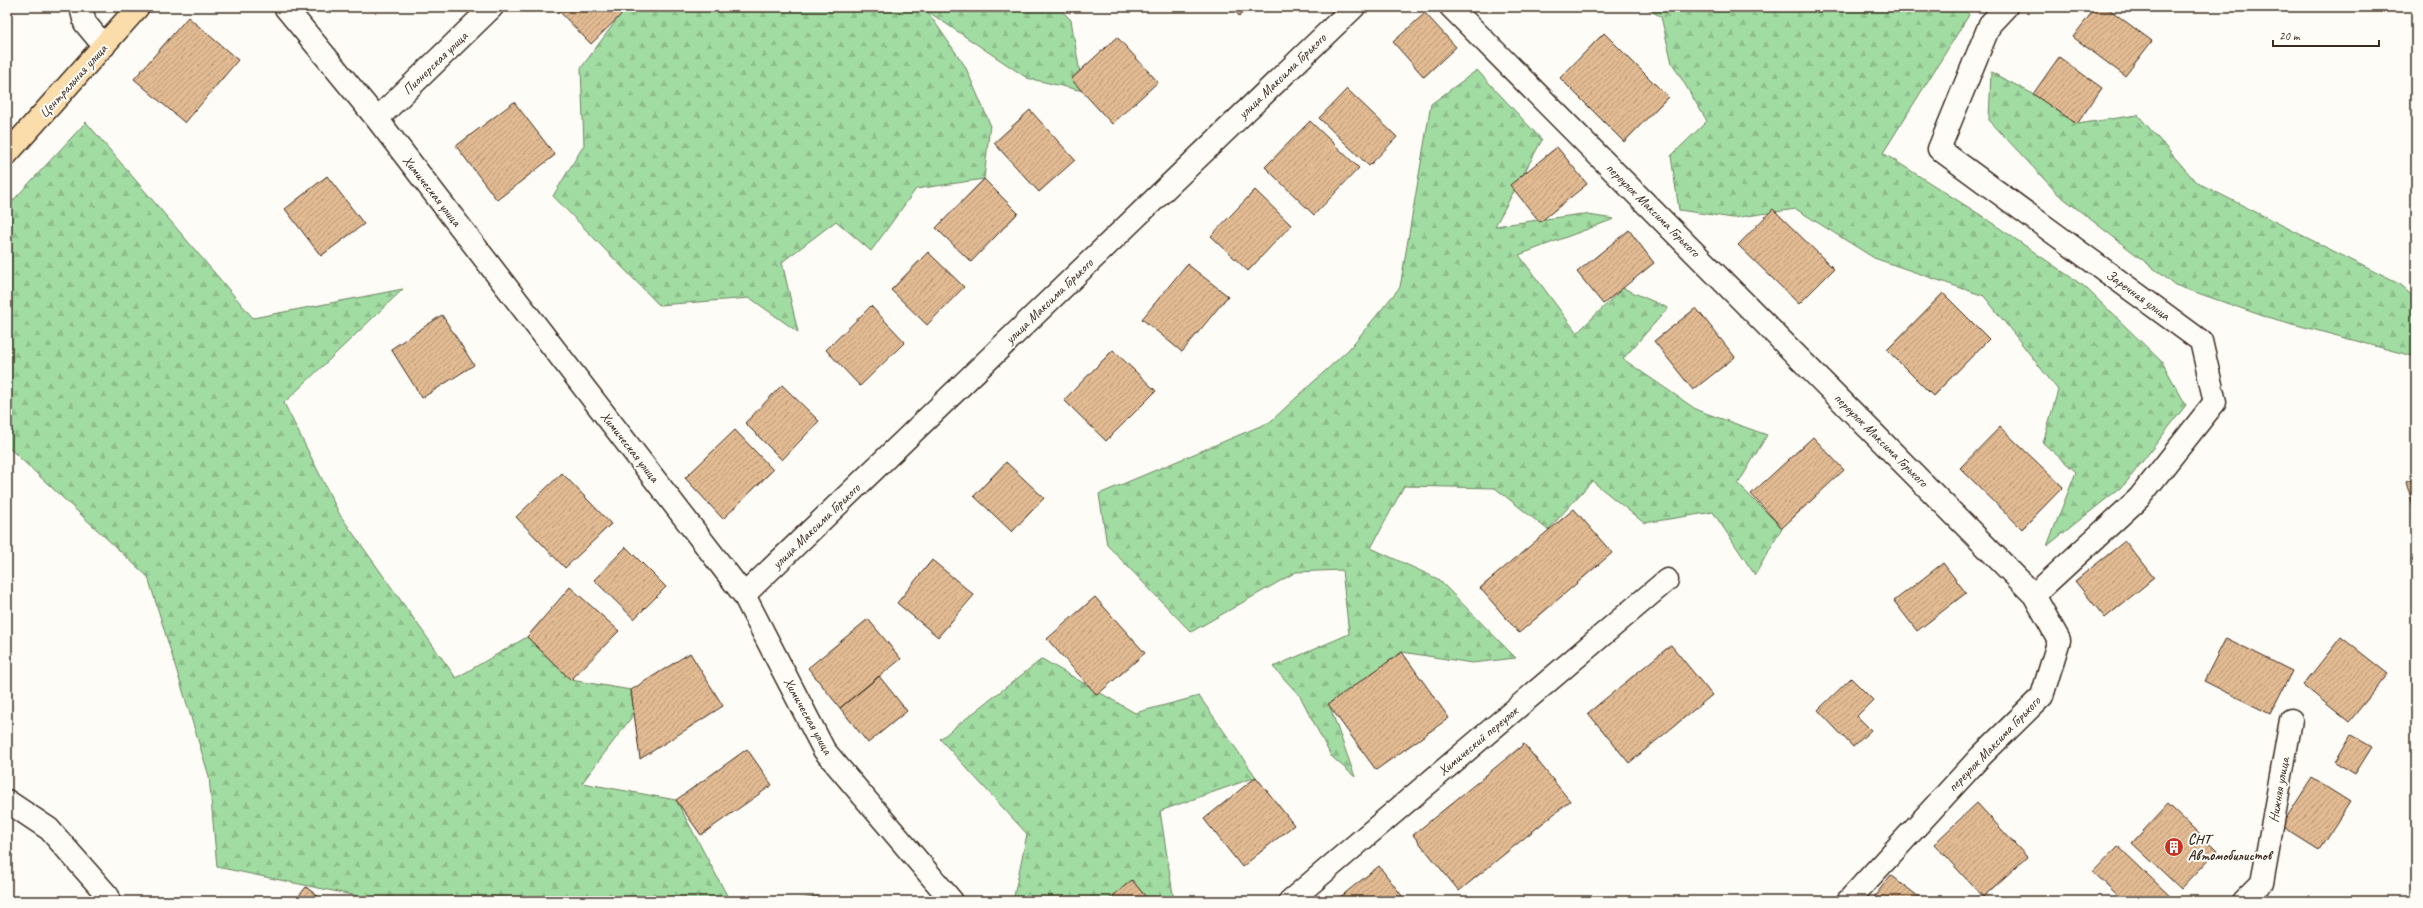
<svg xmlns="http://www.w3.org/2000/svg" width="2423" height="908" font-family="Caveat,sans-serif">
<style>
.forest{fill:url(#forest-firs);stroke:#6e8360}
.building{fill:url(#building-hatch);stroke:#3b2a1e}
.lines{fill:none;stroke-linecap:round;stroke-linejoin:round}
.minor-casing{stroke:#3b2a1e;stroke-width:25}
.major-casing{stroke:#3b2a1e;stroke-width:25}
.minor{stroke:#fdfcf7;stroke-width:22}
.major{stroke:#faddab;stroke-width:22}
.labels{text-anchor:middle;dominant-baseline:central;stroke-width:4;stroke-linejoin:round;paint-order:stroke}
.street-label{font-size:14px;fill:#3b2a1e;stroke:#fdfcf7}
.poi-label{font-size:14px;font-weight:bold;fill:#3b2a1e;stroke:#fdfcf7;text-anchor:start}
</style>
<defs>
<pattern id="forest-firs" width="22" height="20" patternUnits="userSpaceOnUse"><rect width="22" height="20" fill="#a1dca2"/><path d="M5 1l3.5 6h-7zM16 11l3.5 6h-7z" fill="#8cbd8b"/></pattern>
<pattern id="building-hatch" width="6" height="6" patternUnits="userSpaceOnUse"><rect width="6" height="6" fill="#e2bb93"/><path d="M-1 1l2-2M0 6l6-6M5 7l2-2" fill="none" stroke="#b89877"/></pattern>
</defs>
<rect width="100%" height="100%" fill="#fdfcf7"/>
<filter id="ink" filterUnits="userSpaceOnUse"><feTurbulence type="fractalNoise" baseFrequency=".025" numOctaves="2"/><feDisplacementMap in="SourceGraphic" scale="8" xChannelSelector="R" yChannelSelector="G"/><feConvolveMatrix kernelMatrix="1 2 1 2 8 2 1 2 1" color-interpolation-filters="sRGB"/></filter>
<g filter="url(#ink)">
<path class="forest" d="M626 7H1058L1071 20 1083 91 1027 78 927 11 965 66 990 124 984 179 916 189 871 251 836 221 782 262 798 332 750 298 659 305 553 196 584 145 581 68Z
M1645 7H1963L1969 15 1883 153 1979 214 2085 287 2162 362 2186 405 2125 484 2047 546 2076 472 2043 443 2058 390 1984 296 1874 258 1796 209 1733 218 1679 210 1671 156 1707 121 1672 63 1661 17Z
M1477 70 1542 140 1495 226 1582 214 1614 219 1519 255 1577 333 1623 288 1668 308 1623 359 1697 410 1767 435 1738 484 1782 528 1755 575 1713 512 1644 523 1592 481 1548 530 1495 488 1404 486 1371 548 1438 579 1516 658 1472 663 1402 652 1329 704 1355 777 1331 756 1300 696 1273 667 1349 634 1342 570 1296 572 1191 632 1107 545 1099 494 1270 422 1349 349 1400 287 1431 104Z
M1991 72 2033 94 2077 124 2138 115 2196 182 2399 284 2416 299V357L2263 316 2175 285 2058 194 1989 120Z
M86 122 253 318 403 289 284 403 340 515 456 678 527 637 571 680 631 690 634 714 582 783 676 800 730 901H372L362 897 217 867 209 776 148 577 7 446V207Z
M1042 659 1135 713 1199 696 1256 777 1160 811 1174 901H1149L1132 880 1107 901H1013L1027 834 940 739Z
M818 896 817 901H792Z"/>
<path class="building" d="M555 7H629L591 44Z
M1232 7H1250L1239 16Z
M2096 7H2106L2152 41 2125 76 2073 37Z
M1425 13 1456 47 1424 77 1393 42Z
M188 17 238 60 185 123 134 79Z
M1604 33 1668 97 1624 142 1560 78Z
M1117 37 1158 82 1112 124 1071 79Z
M2059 57 2102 88 2077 124 2033 94Z
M1347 89 1397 137 1369 166 1319 118Z
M514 102 555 155 497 200 456 146Z
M1030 110 1075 160 1039 192 994 143Z
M1310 121 1359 168 1314 215 1265 167Z
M1557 147 1587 184 1540 222 1510 185Z
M327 176 364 224 321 256 285 209Z
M984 179 1018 213 971 262 936 228Z
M1255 190 1291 225 1248 271 1211 236Z
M1773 209 1834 269 1799 304 1738 245Z
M1629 230 1654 263 1603 304 1577 272Z
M928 252 964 287 927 325 891 290Z
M1187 264 1228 296 1182 352 1142 319Z
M1943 293 1989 339 1933 396 1887 350Z
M871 306 905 342 860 386 826 350Z
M1696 308 1735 357 1693 390 1654 341Z
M442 315 474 365 422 398 391 349Z
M1113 350 1156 391 1106 441 1064 400Z
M782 385 819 421 782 460 745 423Z
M2000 427 2063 487 2022 529 1960 468Z
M735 430 773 470 723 519 685 478Z
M1813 437 1844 470 1782 528 1751 494Z
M1006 462 1044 498 1012 532 974 496Z
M562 473 611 524 565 568 516 517Z
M2416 478V516L2406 481Z
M1574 509 1612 553 1519 633 1480 588Z
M2125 541 2154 578 2105 618 2075 581Z
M626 547 666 587 634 619 594 580Z
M932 560 974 595 938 637 897 603Z
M1943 563 1966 593 1917 631 1894 601Z
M570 587 619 631 571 680 527 637Z
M1095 597 1145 653 1097 695 1047 639Z
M868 619 901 659 840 708 808 668Z
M2341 637 2388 674 2349 722 2303 685Z
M2226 638 2292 671 2270 714 2204 681Z
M1671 645 1712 695 1629 763 1588 713Z
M1402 652 1449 718 1376 770 1328 704Z
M690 653 723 706 640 759 631 690Z
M879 676 907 711 868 743 840 708Z
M1851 678 1873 700 1857 716 1871 730 1853 747 1818 710Z
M2351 735 2372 747 2355 774 2335 762Z
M1524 744 1570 801 1459 891 1413 835Z
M747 749 772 785 701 835 676 800Z
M1256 777 1294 825 1242 867 1204 819Z
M2312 778 2350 802 2319 850 2281 826Z
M1977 803 2027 857 1983 897 1934 844Z
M2168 804 2217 851 2181 889 2132 843Z
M2118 846 2175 901H2124L2093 872Z
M1379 866 1406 901H1335Z
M1891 875 1924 901H1871Z
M1132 880 1149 901H1107Z
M306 887 324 901H295Z"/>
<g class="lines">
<defs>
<path id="minor" d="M81 7 85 23 104 46
M285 7 377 119 744 595 824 750 952 901
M1451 7 2034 595 2059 640 2042 696 1981 756 1848 901
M2006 7 1990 24 1939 149 2201 341 2215 402 2139 498 2034 595
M377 119 492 7
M744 595 1354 7
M7 801 49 829 108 896 107 901
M1290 901 1667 580
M2244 901 2262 883 2291 720"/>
<path id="major" d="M7 154 138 7"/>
</defs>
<use href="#minor" class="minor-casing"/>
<use href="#major" class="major-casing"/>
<use href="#minor" class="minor"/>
<use href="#major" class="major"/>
</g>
</g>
<defs>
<symbol id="building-disc" viewBox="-11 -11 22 22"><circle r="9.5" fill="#c8321e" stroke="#fdfcf7"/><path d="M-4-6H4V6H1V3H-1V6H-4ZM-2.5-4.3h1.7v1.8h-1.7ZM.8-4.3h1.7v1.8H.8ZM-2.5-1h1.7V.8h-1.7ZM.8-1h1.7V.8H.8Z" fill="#fff"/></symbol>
</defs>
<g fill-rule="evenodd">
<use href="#building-disc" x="2163" y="836" width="22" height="22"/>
</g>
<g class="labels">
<g class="street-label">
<text transform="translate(435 63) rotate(-44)">Пионерская улица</text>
<text transform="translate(1282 76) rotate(-44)">улица Максима Горького</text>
<text transform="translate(73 81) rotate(-48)">Центральная улица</text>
<text transform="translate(432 191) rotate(52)">Химическая улица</text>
<text transform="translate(1653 210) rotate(45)">переулок Максима Горького</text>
<text transform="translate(2138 295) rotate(36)">Заречная улица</text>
<text transform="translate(1049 301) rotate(-44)">улица Максима Горького</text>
<text transform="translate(1881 440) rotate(45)">переулок Максима Горького</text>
<text transform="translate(630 447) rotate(52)">Химическая улица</text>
<text transform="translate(816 526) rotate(-44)">улица Максима Горького</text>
<text transform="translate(808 716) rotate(61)">Химическая улица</text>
<text transform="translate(1478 741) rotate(-40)">Химический переулок</text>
<text transform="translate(1994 744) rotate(-46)">переулок Максима Горького</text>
<text transform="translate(2279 790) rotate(-80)">Нижняя улица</text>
</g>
<g class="poi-label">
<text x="2188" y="839">СНТ<tspan x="2188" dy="16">Автомобилистов</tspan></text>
</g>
</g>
<rect width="2423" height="908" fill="none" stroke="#fdfcf7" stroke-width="24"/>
<rect x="12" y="12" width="2399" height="884" fill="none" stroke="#3b2a1e" stroke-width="1.5" filter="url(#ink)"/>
<path d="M2273 40v6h106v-6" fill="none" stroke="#3b2a1e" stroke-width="2"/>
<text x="2279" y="40" font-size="12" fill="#3b2a1e" stroke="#fdfcf7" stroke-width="3" paint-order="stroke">20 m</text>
</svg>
